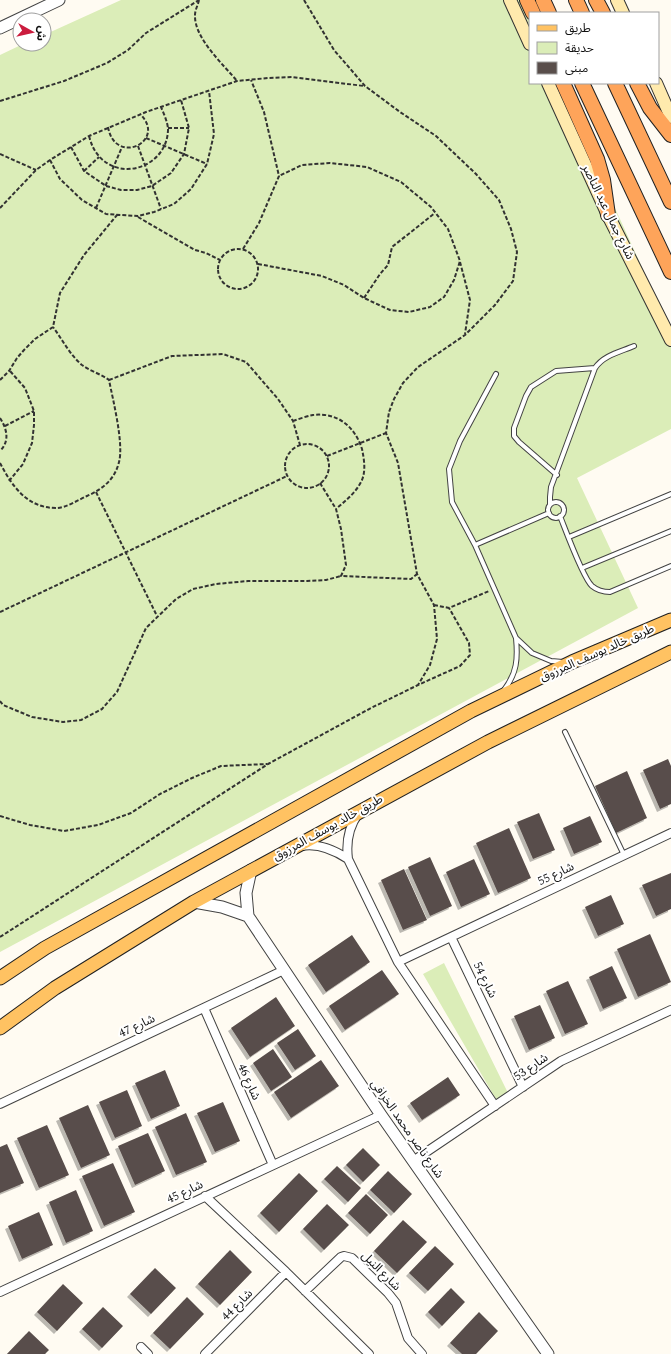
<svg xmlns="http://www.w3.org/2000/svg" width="671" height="1354" font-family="Spectral,'Noto Sans Arabic',serif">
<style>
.green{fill:#dbedb8}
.building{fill:#594e4b;filter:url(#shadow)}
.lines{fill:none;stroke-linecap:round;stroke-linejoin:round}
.service-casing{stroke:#434343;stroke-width:6}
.minor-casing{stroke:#434343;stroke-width:10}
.tertiary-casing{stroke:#434343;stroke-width:13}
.secondary-casing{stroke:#323232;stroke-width:14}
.primary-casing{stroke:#212121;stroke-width:15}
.trunk-casing{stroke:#212121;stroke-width:16}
.path{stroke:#323232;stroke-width:2;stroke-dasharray:4 2;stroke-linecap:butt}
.service{stroke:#fff;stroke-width:4}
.minor{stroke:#fff;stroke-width:8}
.tertiary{stroke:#fff;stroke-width:11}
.secondary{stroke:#ffeaad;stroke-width:12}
.primary{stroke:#ffc262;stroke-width:13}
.trunk{stroke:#fea45a;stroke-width:14}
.labels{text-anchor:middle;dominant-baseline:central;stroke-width:4;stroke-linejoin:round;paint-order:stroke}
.street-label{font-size:12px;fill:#101010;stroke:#fff}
</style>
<defs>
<filter id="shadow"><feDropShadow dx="-3" dy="3" stdDeviation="0" flood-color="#0004"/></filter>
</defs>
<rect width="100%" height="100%" fill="#fffbf2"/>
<path class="green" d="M121 0H520L530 22V83H558L671 331V429L577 478 638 608 0 952V55L23 44H44V35Z
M444 963 508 1093 497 1101 423 974Z"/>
<path class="building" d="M668 759 671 766V804L660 809 643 770Z
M627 771 647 818 616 833 595 786Z
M539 813 555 850 533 859 517 822Z
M590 816 602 842 574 854 563 828Z
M509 828 531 878 498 893 476 843Z
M430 857 452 906 430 916 408 867Z
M474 859 490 894 461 907 446 872Z
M404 869 427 920 403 930 381 880Z
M671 873V909L656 916 642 885Z
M611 895 624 924 598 936 585 907Z
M650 934 671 982 638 997 617 949Z
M352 935 370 962 326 992 308 965Z
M612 966 627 998 603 1009 589 977Z
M382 970 399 994 345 1030 329 1006Z
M568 981 588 1024 565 1034 546 991Z
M276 997 295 1026 250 1057 231 1028Z
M540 1005 555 1038 529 1050 514 1016Z
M298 1029 316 1056 295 1070 277 1043Z
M273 1049 292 1077 271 1091 253 1063Z
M321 1060 339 1086 291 1118 274 1092Z
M165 1070 180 1106 151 1119 135 1083Z
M448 1077 460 1095 422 1120 410 1103Z
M127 1090 142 1126 115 1138 99 1102Z
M223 1102 240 1141 215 1152 197 1113Z
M88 1105 110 1155 81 1168 59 1118Z
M186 1113 207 1162 176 1175 155 1127Z
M47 1125 69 1175 39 1188 17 1138Z
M148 1133 165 1171 135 1185 118 1146Z
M7 1144 24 1183 0 1193V1147Z
M363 1148 380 1165 363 1182 346 1165Z
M113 1163 135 1212 104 1226 82 1176Z
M337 1166 361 1188 348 1202 324 1179Z
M388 1171 412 1194 394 1213 370 1190Z
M299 1173 318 1191 279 1232 260 1213Z
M76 1190 93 1231 66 1243 49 1202Z
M366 1194 388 1215 370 1234 348 1213Z
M327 1204 349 1225 324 1250 303 1229Z
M39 1212 53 1245 22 1259 8 1226Z
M403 1220 427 1242 397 1273 374 1251Z
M435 1246 454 1264 428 1291 409 1273Z
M230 1250 252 1272 220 1305 198 1284Z
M155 1268 176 1288 151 1314 130 1294Z
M63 1284 83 1303 57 1331 37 1312Z
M451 1288 465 1302 442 1326 428 1312Z
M187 1297 204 1314 170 1349 153 1333Z
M103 1307 123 1326 102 1348 82 1329Z
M479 1312 498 1331 476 1354H462L450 1343Z
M29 1331 49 1350 45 1354H7Z"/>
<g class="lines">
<defs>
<path id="service" d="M496 374 460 441 449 469 452 502 475 545 516 638 532 653 551 661 563 662
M557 475 519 442 514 436V428L526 396 531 387 556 371 595 368
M548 510a8 8 0 1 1 16 0a8 8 0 1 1-16 0Z
M550 504V497L551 487 595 368C604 355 620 352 634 346
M560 516C566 531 583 578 592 586 598 591 603 592 610 592L671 566
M569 537 671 494
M475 545 549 513
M582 568 671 531
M504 690C517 673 518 659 516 638
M565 732 624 855"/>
<path id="minor" d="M358 814C348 828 346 843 348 859L398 962 495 1106
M302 846C319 843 334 850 348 859
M451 937 523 1087
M398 962 671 833
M204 1008 273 1165
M0 1104 284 970
M413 1161 561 1061 671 1010
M205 1196 286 1272 369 1354
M305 1291 341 1257 344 1256 352 1258 388 1293 396 1303 408 1338 422 1354
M0 1292 381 1115
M141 1347 148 1354
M205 1354 286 1272"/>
<path id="tertiary" d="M0 28 59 0
M251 870 246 893 248 916 381 1115 548 1354
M194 902 222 907 248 916"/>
<path id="secondary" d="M510 0 530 44
M617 0 623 13
M548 83 608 215 671 340
M656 83 671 117"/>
<path id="primary" d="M0 978 45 948 471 711 572 662 671 620
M0 1028 55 988 194 902 488 742 671 652"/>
<path id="trunk" d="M527 0 533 13
M543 0 549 13
M576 0 582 13
M596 0 603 13
M563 83 597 159 603 180 608 215
M582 83 671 272
M615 83 671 202
M637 83 650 108 671 135"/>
</defs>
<use href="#service" class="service-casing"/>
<use href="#minor" class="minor-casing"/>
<use href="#tertiary" class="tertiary-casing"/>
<use href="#secondary" class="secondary-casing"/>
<use href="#primary" class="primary-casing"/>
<use href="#trunk" class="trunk-casing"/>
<path class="path" d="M199 0C198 5 195 10 195 15 194 38 223 64 237 81
M304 0 334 50 365 86 400 112 436 136 476 174 499 200 511 229 517 252 513 281 495 305 465 335 418 367 403 383 394 399 389 412 386 433 398 463 417 574 434 605 437 639 430 665 418 685
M0 101 64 81 107 63 128 50 146 33 199 0
M108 127C115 167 168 141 140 114
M168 128H189
M89 136C91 143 93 149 98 155 121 183 167 166 168 130 168 123 164 114 161 107
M146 138 207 164
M138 146 161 209
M71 147 84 171 106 186 121 190H137L152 186 171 173 184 154 189 128 181 100
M0 154 36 170
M50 160 60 179 82 200 106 214 138 216 154 212 174 204 191 189 207 164 214 134 209 91
M84 171 99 157
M0 208 36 170 50 160 89 136 146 112 237 81 268 78 292 77 364 86
M96 208 122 147
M138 217 195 250 206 253 220 260
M243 249 259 223 279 176 264 112 251 80
M218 269a20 20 0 1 1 40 0a20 20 0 1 1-40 0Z
M460 262 470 300 465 334
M258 264 322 276 344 285 364 298 390 310 409 312 430 307 444 297 454 280 460 261 448 229 431 207 401 182 367 167 330 163 302 165 279 176
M364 298 380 274 388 265 392 247 435 213
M0 380 9 371 17 358 24 350 35 339 53 327 60 293 84 255 117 215
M109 380 172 356 223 354 246 362 278 399 293 421 300 445
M0 418C7 429 10 441 0 451
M293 421C299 419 307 416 313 415 338 412 355 427 362 449 364 459 366 470 362 480 356 493 346 500 336 509
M5 426 34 411
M285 466a22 22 0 1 1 44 0a22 22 0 1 1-44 0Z
M327 456 386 433
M0 463C12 486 27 508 56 508 66 508 78 500 87 496 103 489 115 479 119 462 124 444 113 400 109 380 101 374 90 371 82 365 70 355 62 339 53 327
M9 481 23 464 32 443 34 425V411L25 388 10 371
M320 483 336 509 341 529 346 565 341 576 411 579 417 574
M96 492 157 616
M434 605 449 608 489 591
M0 612 287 476
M0 701 3 705 32 717 63 722 81 720 102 709 117 692 146 628 176 599 193 589 216 584 248 581H307L326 580 341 576
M0 816 30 825 64 831 98 825 131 813 160 794 192 778 221 766 267 764
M0 937 268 764 371 708 418 685 460 666 470 655 469 643 449 608"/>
<use href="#service" class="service"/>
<use href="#minor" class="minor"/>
<use href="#tertiary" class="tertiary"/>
<use href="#secondary" class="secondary"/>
<use href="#primary" class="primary"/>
<use href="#trunk" class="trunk"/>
</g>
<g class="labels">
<g class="street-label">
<text transform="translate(608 212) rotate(64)">شارع جمال عبد الناصر</text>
<text transform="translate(597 653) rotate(-24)">طريق خالد يوسف المرزوق</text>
<text transform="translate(328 828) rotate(-29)">طريق خالد يوسف المرزوق</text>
<text transform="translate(556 874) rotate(-25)">شارع 55</text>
<text transform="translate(485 980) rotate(64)">شارع 54</text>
<text transform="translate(137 1026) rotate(-25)">شارع 47</text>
<text transform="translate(531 1067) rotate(-34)">شارع 53</text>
<text transform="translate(249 1082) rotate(66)">شارع 46</text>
<text transform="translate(407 1129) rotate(55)">شارع ناصر محمد الخرافي</text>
<text transform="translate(185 1192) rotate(-25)">شارع 45</text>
<text transform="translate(381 1271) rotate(45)">شارع النيل</text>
<text transform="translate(237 1305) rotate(-45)">شارع 44</text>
</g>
</g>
<rect x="529" y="12" width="130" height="72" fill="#ffffff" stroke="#9f9f9f"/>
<rect x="537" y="25" width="20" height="6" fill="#ffc262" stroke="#9f9f9f"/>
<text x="565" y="32" font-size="12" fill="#101010">طريق</text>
<rect x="537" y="42" width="20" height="12" fill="#dbedb8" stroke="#9f9f9f"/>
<text x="565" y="52" font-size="12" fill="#101010">حديقة</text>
<rect x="537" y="62" width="20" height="12" fill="#594e4b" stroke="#9f9f9f"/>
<text x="565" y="72" font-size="12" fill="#101010">مبنى</text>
<g transform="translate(32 32) rotate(98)"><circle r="19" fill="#ffffff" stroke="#9f9f9f"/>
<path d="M0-3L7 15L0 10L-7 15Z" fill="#cb1c3e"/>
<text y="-6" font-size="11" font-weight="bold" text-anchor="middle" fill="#101010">ش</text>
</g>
</svg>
